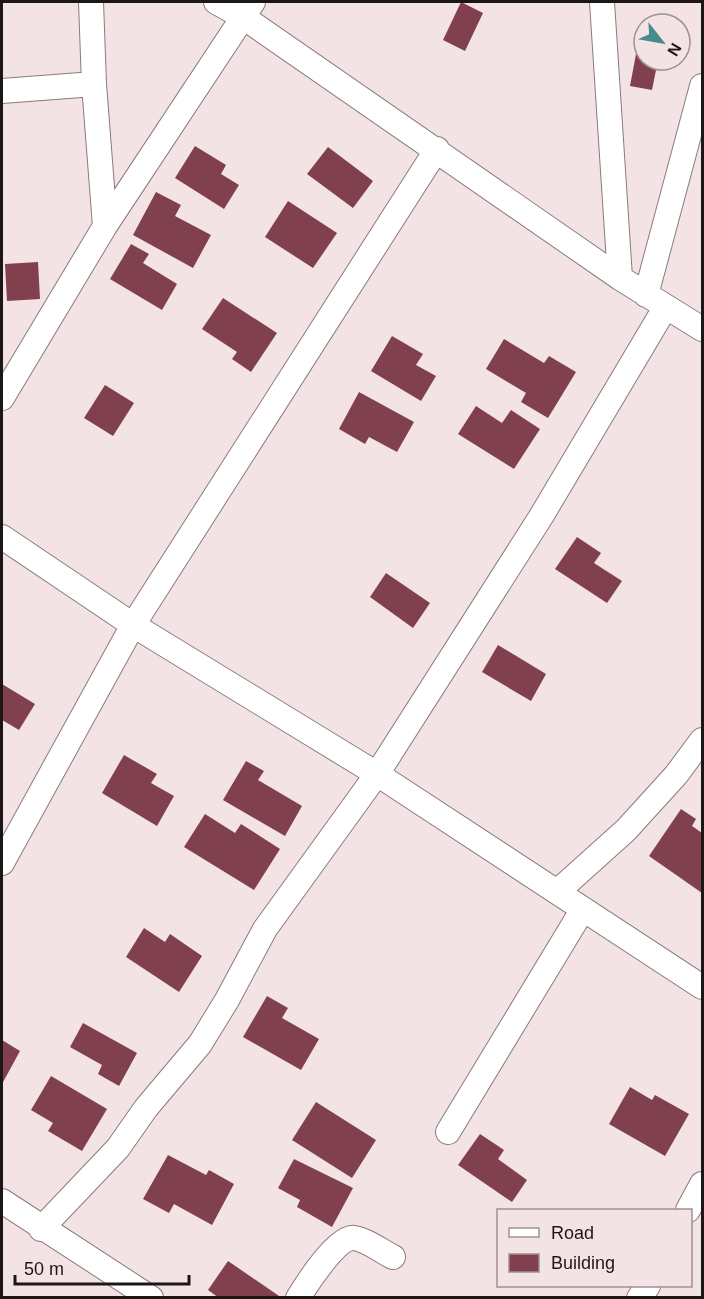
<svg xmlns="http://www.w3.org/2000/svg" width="704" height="1299" viewBox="0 0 704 1299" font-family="Helvetica,sans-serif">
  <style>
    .building { fill: #81404d }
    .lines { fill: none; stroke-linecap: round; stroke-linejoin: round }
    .minor-casing { stroke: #8a7a7d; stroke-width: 26 }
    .minor { stroke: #fff; stroke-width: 24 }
  </style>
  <rect width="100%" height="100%" fill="#f4e3e5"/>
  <!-- building -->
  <path class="building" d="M461,2l22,11 -18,38 -22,-11z
    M636,54l8,1v5h14l-6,30 -22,-4z
    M195,146l31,19 -5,9 18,11 -15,24 -49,-31z
    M328,147l45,34 -20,27 -46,-34z
    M156,192l25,13 -6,11 36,19 -18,33 -60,-33z
    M288,201l49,32 -24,35 -48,-31z
    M131,244l18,10 -6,9 34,21 -15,26 -52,-31z
    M38,262l2,37 -33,2 -2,-37z
    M223,298l54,35 -26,39 -19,-13 5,-7 -35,-23z
    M392,336l31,18 -7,11 20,11 -15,25 -50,-30z
    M504,339l40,24 5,-7 27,16 -28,46 -27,-16 5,-9 -40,-24z
    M105,385l29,18 -21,33 -29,-18z
    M359,392l55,30 -17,30 -28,-15 -4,7 -26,-15z
    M476,406l26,17 9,-13 29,19 -26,40 -56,-35z
    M577,537l24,16 -7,10 28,18 -15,22 -52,-34z
    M386,573l44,30 -17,25 -43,-31z
    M498,645l48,29 -15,27 -49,-29z
    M2,684l33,20 -16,26 -17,-10z
    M124,755l33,19 -6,9 23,13 -17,30 -55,-33z
    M246,761l18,10 -6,9 44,26 -17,30 -62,-36z
    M681,809l15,10 -4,7 10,7v60l-53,-37z
    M205,814l30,19 6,-9 39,25 -26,41 -70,-43z
    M144,928l21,14 5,-8 32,22 -23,36 -53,-35z
    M267,996l21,12 -6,10 37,21 -18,31 -58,-33z
    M83,1023l54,30 -18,33 -21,-12 4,-9 -32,-18z
    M2,1040l18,11 -18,33z
    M51,1076l56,33 -25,42 -34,-20 5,-8 -22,-13z
    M630,1087l22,13 3,-5 34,19 -24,42 -56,-32z
    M316,1102l60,38 -24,38 -60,-38z
    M480,1134l24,16 -6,9 29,21 -15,22 -54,-37z
    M168,1155l38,20 3,-5 25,14 -22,41 -38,-21 -5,9 -26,-14z
    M294,1159l59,29 -21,39 -35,-20 3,-7 -22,-12z
    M228,1261l54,37h-63l-11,-8z"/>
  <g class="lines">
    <!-- minor casing -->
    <g class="minor-casing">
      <path id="minor" d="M91,2l3,82 11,142
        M216,2l27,15 377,261 82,51
        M602,2l18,276
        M2,91l92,-7
        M646,295l56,-209
        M2,398l103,-172 148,-224
        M2,537l131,88 244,149 325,213
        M2,863l131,-238 304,-476
        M557,892l69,-62 50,-55 26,-35
        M448,1132l135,-223
        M2,1201l149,97
        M688,1210l14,-26
        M41,1229l77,-81 28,-40 54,-64 27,-44 38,-71 112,-155 165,-259 123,-207
        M298,1298c8,-13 41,-64 56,-60 13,2 27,13 39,19
        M639,1298l9,-12"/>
    </g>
    <!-- minor -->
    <use href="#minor" class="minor"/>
  </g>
  <!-- border -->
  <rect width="704" height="1299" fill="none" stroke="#1c1617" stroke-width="6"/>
  <!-- legend -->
  <rect x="497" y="1209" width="195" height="78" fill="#f4e3e5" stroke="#9e9193" stroke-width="1.5"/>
  <rect x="509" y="1228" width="30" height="9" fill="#ffffff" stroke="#9e9193" stroke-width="1.5"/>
  <text x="551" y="1239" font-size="18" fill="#1c1617">Road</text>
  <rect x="509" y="1254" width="30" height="18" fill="#81404d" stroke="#9e9193" stroke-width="1.5"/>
  <text x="551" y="1269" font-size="18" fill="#1c1617">Building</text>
  <!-- north arrow -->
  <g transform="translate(662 42) rotate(121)"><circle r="28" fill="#f4e3e5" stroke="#9e9193" stroke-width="1.5"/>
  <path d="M0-4.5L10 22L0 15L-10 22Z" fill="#458c8a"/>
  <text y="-9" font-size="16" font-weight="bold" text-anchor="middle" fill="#1c1617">N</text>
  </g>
  <!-- scale -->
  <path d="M15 1275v9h174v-9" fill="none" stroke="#1c1617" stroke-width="3"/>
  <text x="24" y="1275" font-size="18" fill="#1c1617" stroke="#f4e3e5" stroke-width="4.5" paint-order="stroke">50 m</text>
</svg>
